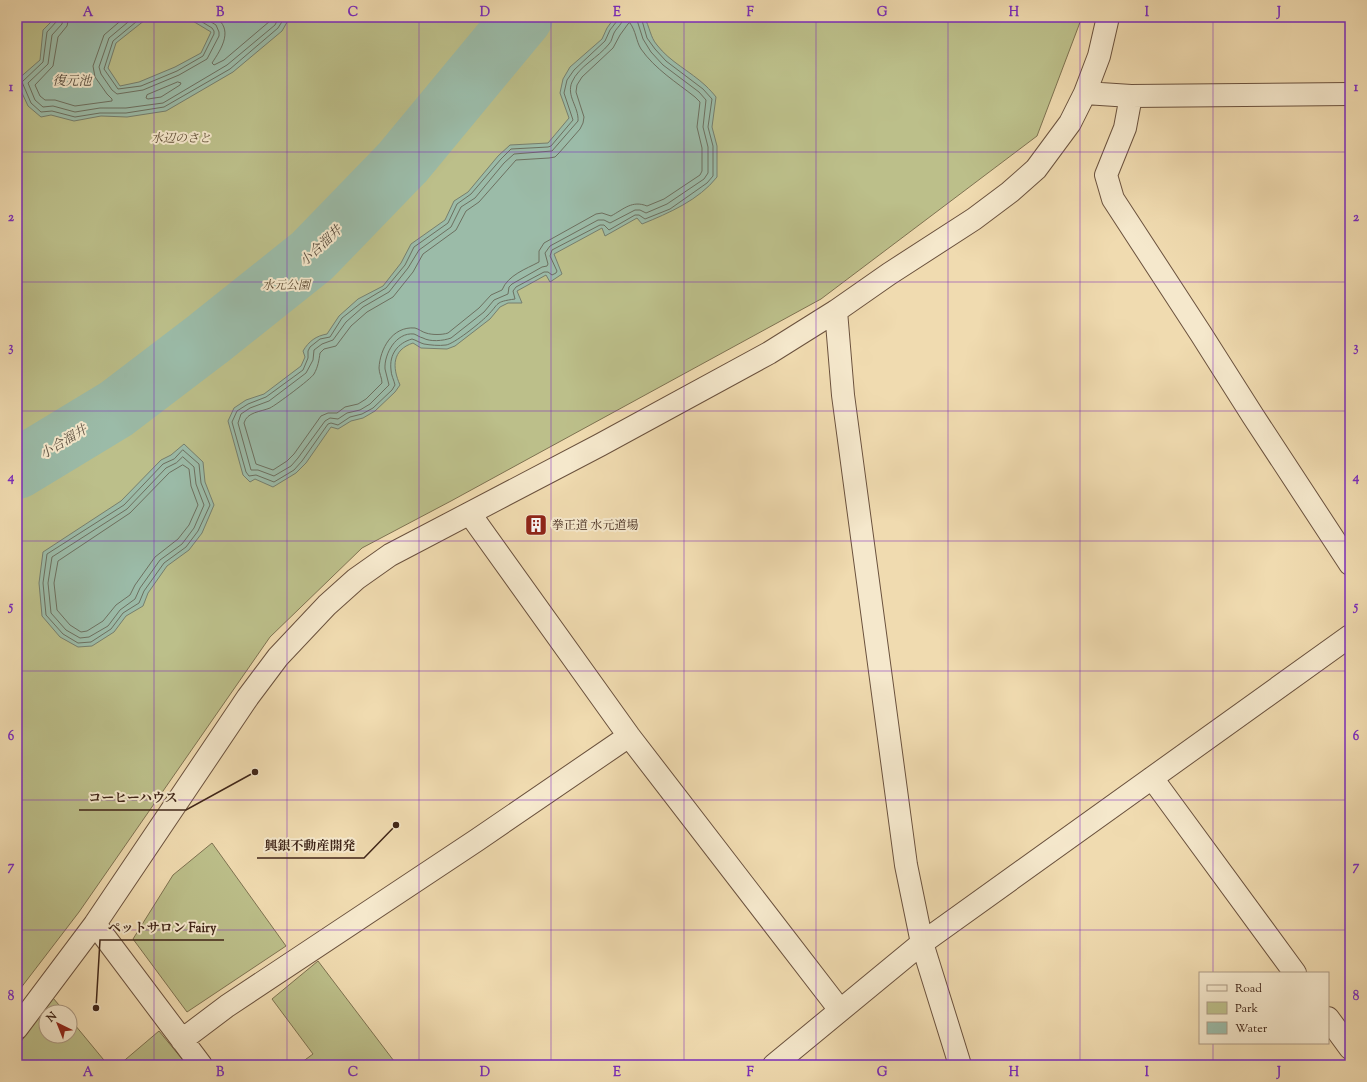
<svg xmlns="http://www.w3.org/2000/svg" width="1367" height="1082" viewBox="0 0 1367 1082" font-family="'Sorts Mill Goudy','Noto Serif JP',serif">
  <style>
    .green { fill: #bcbf8a; stroke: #7e7251 }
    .water { fill: #9bbba8; stroke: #767f6e }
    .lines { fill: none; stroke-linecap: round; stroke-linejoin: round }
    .shore { stroke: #6d7060; stroke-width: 1 }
    .river { stroke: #9bbba8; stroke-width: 60 }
    .street-casing { stroke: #6b523e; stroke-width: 24 }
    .street { stroke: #f5e8cc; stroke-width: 22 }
    .grid { fill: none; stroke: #7b2cbf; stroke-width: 1; stroke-opacity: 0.55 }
    .labels { text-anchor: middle; stroke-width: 4; stroke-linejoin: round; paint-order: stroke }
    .park-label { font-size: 12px; font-style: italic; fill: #5e4c34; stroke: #f5e8cc }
    .poi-label { font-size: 12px; fill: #3f2518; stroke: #f5e8cc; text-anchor: start }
    .water-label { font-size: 13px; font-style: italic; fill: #564a3c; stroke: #f5e8cc }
    .leader { fill: none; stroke: #3f2518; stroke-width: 1.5 }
    .callout-dot { fill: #3f2518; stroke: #f5e8cc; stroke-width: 1.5 }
    .callout-label { font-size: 13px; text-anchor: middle; font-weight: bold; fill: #3f2518; stroke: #f5e8cc; stroke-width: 4; stroke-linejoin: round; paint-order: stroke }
    .neatline { fill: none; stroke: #7b2cbf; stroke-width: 1.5 }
    .grid-label { font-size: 13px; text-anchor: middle; font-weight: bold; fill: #7b2cbf }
  </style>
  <rect width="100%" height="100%" fill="#f0dbb0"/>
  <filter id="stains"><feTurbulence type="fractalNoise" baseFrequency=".005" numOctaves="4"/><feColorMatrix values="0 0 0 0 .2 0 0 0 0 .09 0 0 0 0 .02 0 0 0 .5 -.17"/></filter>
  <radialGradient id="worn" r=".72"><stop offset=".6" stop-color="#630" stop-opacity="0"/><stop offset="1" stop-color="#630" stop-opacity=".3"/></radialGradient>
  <!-- green -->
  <path class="green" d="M17,17h1065l-45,119 -216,163 -370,202 -89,47 -92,89 -191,275 -62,81z
    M212,843l74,103 -99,66 -54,-73 40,-64z
    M318,961l79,104h-99l15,-11 -41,-55z
    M53,998l12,14h-19v24h24v-17l38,46h-91v-18z
    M159,1031l28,34h-68z"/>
  <!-- water -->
  <path class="water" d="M56,17h127l-38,3 -29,23 -8,25 12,18 19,-4 36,-15 26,-14 10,-21 -25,-15h104l-8,14 -49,41 -67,39 -39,6 -26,-1 -27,5 -23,-6 -10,2 -13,-11 -11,-24v-2l23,-20 3,-30z
    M615,17h29c6,10 6,20 13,28 13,17 33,26 49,41 3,3 7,7 10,11l-4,30 5,19v31c-18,23 -48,36 -75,47l-5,-6 -32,18 -3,-8 -48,26 8,20 -12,8 -4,-7 -29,16 5,12h-14l-8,4 -10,12 -35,27 -8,3 -26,-1 -8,-5c-21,7 -21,24 -13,42l-5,7 -20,19 -12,7 -12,3 -13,8 -7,-2 -25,36 -10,10 -23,14 -18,-8 -5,3 -7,-7 -15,-54 6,-13 12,-8 18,-6 37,-28 4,-9 -2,-6c6,-10 13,-15 24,-17l12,-18 19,-17 25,-13 18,-23 10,-19 34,-24 9,-19 14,-9 30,-36 12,-11 38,-2 21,-25 -9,-25 3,-14 7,-12 32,-28 5,-11z
    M184,444l19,18 2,20 9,23 -12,28 -13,17 -22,16 -19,27 -5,13 -17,10 -12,16 -22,14 -14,1 -18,-10 -18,-21 -3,-33 4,-31 78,-51 40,-41 10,-5z"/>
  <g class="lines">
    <!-- shore -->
    <path class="shore" d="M58,17l-1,4 -10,11 -4,30 -21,20 9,21 10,9 11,-1 23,6 25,-4h26l38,-6 66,-38 48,-41 7,-11
      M63,17l-1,7 -10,11 -4,29 -20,19 7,17 8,7 10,-1 22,6 25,-4h26l37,-5 64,-38 48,-40 4,-8
      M69,17l-2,9 -9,11 -5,29 -18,19 5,11 5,4h10l20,6 37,-5v-2l-5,-5 -12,-17 -2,-11 11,-31 21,-18
      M134,17l-25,21 -10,29 2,7 11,16 5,4 26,-4 36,-15 28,-16 12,-23v-4l-3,-7 -13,-8
      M142,17l-29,24 -9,28 14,20 23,-3 36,-15 26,-15 11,-22v-3l-2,-3 -18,-11
      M215,17c19,12 7,31 -3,46l2,2 10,-5 46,-39 2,-4
      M618,17l-1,4 -7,9 -5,11 -31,29 -7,10 -3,13 9,27 -22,26 -3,1 -37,2 -10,10 -30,35 -14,10 -9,19 -34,24 -9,18 -19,23 -25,15 -19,15 -12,19 -10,2 -10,8 -2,4v7l-5,12 -37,27 -18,7 -11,7 -5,11 14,50 3,4 7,-1 18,7 20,-12 8,-9 26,-37 3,-1 7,2 12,-8 12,-3 11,-6 19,-18 3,-5c-1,-5 -4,-10 -4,-15 -2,-16 7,-27 21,-31 4,1 8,4 12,5 6,1 15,2 22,1 8,-1 34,-22 41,-29 13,-13 7,-14 28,-17l-2,-8 3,-4 28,-15h4l4,3 4,-2 1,-2 -7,-15 2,-6 48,-25h4l5,5 26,-15h4l6,4 25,-10 37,-26 6,-7v-30l-5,-19 4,-28 -9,-10 -37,-28 -11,-12 -8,-11 -6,-21
      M623,17c0,7 -6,10 -9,16 -2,4 -2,8 -5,11 -11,14 -30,22 -37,38 -6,14 7,25 6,39l-26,30 -38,3 -10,9 -29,35 -14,9 -10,20 -32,23 -11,18 -19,24 -26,15 -17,15 -13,18 -11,4 -8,6 -1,10 -7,13 -37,28 -19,7 -9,6 -3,9 13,47h7l16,6 17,-10 7,-8 27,-37 5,-3 8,1 9,-6 13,-3 10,-6 19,-19c-1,-5 -3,-11 -4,-16 -1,-15 11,-37 29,-35 3,1 5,3 9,4 7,4 20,3 28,0l33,-26 10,-12 14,-6 1,-7 3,-3 30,-17 5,-1 1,-2 -3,-11 5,-7 48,-26h6l6,3 25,-13h5l6,3 21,-9 37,-25 4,-6v-26l-5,-20 3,-27 -7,-8 -36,-27 -12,-13 -8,-13 -7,-22
      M630,23c6,8 6,18 11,26 14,20 35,33 54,48l5,5 -3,25 5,21v23l-2,4 -36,24 -17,7c-15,-6 -23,3 -36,10l-9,-3 -6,1 -52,29 -5,8v11c-13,7 -31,13 -37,28l-11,5 -12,13 -31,25c-6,2 -16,2 -22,0 -4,-1 -7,-4 -11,-5 -23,-2 -35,21 -36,40 0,5 3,10 3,15l-16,16 -8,5 -13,3 -8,6h-9l-7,3 -27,38 -7,7 -14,9 -17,-6 -12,-41c3,-11 16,-11 26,-15 6,-3 41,-29 44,-34 4,-7 5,-14 6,-21l4,-4 12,-3 15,-20 16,-14 26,-15 20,-25 10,-18 33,-24 10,-19 13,-9 37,-42 33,-2 6,-1 4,-4 21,-24 3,-6 1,-6 -8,-25 1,-7 5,-8 31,-29 7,-13 8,-11z
      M178,82l3,1 -1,2 -19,12 -13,2 -2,-1 1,-3z
      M183,450l16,14 2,19 9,22 -12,26 -12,16 -22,16 -20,28 -5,12 -16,10 -12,16 -20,13 -13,1 -15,-9 -17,-19 -3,-32 4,-29 77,-49 39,-41 11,-5z
      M183,457l11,10 2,17 8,21 -10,23 -12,16 -22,16 -20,28 -5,11 -15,11 -12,16 -19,11 -9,1 -14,-8 -15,-17 -3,-30 4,-26 75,-48 39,-41 10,-5z
      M183,465l6,4 2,17 7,19 -9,20 -11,14 -23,18 -20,28 -5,10 -14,10 -13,16 -16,10 -6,1 -11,-7 -13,-15 -3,-27 4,-22 72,-48 39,-40z"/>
    <!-- river -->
    <path class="river" d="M17,469l99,-60 92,-70 104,-83 91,-94 120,-145"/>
    <!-- street casing -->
    <g class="street-casing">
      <path id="street" d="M1085,93l46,3 219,-2
        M1131,96l-6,32 -19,47 7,24 88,135 52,82 97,148
        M836,311l7,84 63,470 16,78 38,122
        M470,514l159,222 211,274
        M1152,778l143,195
        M95,924l106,141
        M1328,1018l22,30
        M17,1028l78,-104 153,-227 30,-40 49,-52 29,-26 34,-24 210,-110 169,-92 67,-42 53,-37 85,-55 36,-27 26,-23 34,-46 15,-30 14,-37 9,-39
        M182,1040l45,-34 250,-166 152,-104
        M774,1065l148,-122 428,-307"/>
    </g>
    <!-- street -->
    <use href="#street" class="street"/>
  </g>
  <!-- grid -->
  <path class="grid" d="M154,17v1048M287,17v1048M419,17v1048M551,17v1048M684,17v1048M816,17v1048M948,17v1048M1080,17v1048M1213,17v956M17,152h1333M17,282h1333M17,411h1333M17,541h1333M17,671h1333M17,800h1333M17,930h1333M1213,1043v22"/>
  <!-- icons -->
  <defs>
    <g id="building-square" transform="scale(1.15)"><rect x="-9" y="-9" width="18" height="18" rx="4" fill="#8f2418" stroke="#f5e8cc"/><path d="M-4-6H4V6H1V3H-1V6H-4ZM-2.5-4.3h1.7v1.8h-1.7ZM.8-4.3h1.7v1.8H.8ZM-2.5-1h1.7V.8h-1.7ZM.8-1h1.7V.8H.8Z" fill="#fff"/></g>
  </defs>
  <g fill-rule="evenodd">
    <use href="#building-square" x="536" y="525"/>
  </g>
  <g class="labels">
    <!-- park labels -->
    <g class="park-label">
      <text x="181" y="142">水辺のさと</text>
      <text x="286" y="289">水元公園</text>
    </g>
    <!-- poi labels -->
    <g class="poi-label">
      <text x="552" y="529">拳正道 水元道場</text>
    </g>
    <!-- water labels -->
    <g class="water-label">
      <text x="72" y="85">復元池</text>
      <text transform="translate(320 245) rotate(-43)" y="5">小合溜井</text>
      <text transform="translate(63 441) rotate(-31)" y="5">小合溜井</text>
    </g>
  </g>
  <!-- callouts -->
  <path class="leader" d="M255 772L186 810H79M396 825L364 858H257M96 1008L100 940H224"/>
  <g class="callout-dot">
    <circle cx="255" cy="772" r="4"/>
    <circle cx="396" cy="825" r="4"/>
    <circle cx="96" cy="1008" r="4"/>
  </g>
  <g class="callout-label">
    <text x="133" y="802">コーヒーハウス</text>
    <text x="310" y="850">興銀不動産開発</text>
    <text x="162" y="932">ペットサロン Fairy</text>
  </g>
  <!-- margin -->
  <rect width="1367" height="1082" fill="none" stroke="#f0dbb0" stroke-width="44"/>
  <!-- legend -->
  <rect x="1199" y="972" width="130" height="72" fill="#f5e8cc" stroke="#ac9a84"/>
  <rect x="1207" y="985" width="20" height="6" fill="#f5e8cc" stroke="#ac9a84"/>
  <text x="1235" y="992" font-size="12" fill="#3f2518">Road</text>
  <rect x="1207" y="1002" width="20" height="12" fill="#bcbf8a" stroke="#ac9a84"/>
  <text x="1235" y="1012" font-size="12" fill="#3f2518">Park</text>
  <rect x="1207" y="1022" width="20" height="12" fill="#9bbba8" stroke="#ac9a84"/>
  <text x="1235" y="1032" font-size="12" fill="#3f2518">Water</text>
  <!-- north arrow -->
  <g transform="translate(58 1024) rotate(317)"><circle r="19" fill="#f5e8cc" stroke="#ac9a84"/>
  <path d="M0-3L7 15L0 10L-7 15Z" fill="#8f2418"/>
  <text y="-6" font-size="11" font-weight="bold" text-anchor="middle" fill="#3f2518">N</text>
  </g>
  <rect x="22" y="22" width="1323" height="1038" class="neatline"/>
  <g class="grid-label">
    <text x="88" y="16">A</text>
    <text x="220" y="16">B</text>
    <text x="353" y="16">C</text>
    <text x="485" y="16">D</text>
    <text x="617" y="16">E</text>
    <text x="750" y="16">F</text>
    <text x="882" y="16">G</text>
    <text x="1014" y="16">H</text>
    <text x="1147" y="16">I</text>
    <text x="1279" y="16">J</text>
    <text x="11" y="91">1</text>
    <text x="1356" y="91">1</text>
    <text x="11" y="221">2</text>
    <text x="1356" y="221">2</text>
    <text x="11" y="351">3</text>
    <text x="1356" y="351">3</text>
    <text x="11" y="481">4</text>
    <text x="1356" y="481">4</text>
    <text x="11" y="610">5</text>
    <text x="1356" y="610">5</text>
    <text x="11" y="740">6</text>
    <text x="1356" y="740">6</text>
    <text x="11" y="870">7</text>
    <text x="1356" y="870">7</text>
    <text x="11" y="1000">8</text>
    <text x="1356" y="1000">8</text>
    <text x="88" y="1076">A</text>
    <text x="220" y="1076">B</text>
    <text x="353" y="1076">C</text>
    <text x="485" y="1076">D</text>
    <text x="617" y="1076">E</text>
    <text x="750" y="1076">F</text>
    <text x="882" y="1076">G</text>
    <text x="1014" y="1076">H</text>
    <text x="1147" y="1076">I</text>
    <text x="1279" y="1076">J</text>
  </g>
  <rect width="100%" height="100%" filter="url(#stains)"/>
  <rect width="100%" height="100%" fill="url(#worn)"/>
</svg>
